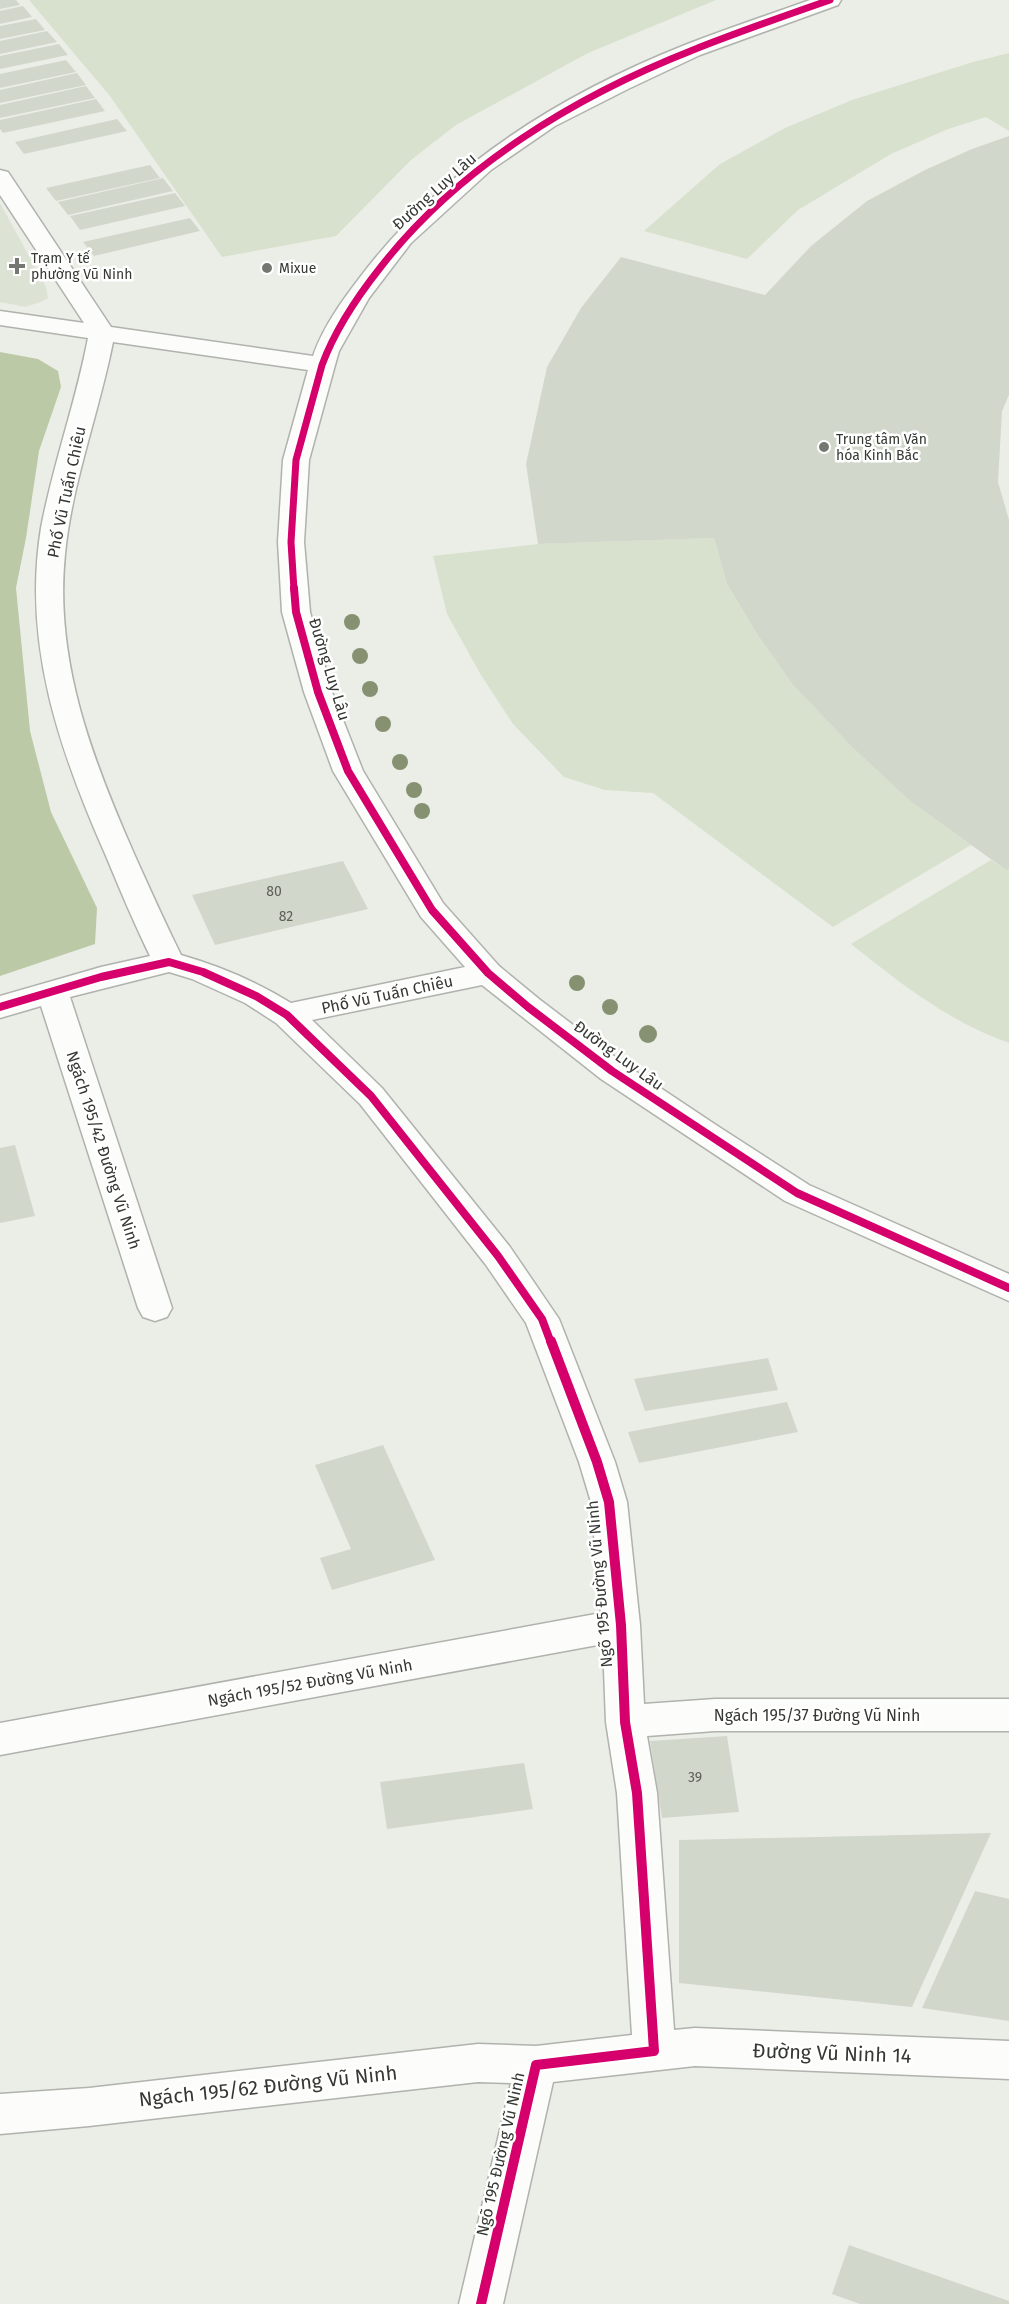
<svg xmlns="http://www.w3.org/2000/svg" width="1009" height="2304" viewBox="0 0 1009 2304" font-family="'Fira Sans',sans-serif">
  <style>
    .built { fill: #dde3d4 }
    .green { fill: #d8e1cd }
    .water { fill: #bbc9a6 }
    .building { fill: #d2d7cb }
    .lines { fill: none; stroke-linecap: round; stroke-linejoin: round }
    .minor-casing { stroke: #b0b2ad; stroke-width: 3 }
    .minor { fill: #fcfcfb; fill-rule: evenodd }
    .cycleway-far2-casing { stroke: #fff; stroke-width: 10 }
    .cycleway-far1-casing { stroke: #fff; stroke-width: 12 }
    .cycleway-casing { stroke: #fff; stroke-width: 14 }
    .cycleway-far2 { stroke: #d6006c; stroke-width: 7 }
    .cycleway-far1 { stroke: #d6006c; stroke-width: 8 }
    .cycleway { stroke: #d6006c; stroke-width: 10 }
    .tree { fill: #869172 }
    .poi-dot { fill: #757872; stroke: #fff; stroke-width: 2 }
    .labels { text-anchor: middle; stroke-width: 5; stroke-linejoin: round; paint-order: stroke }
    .far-poi-label { font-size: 14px; fill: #363833; stroke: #fff; text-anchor: start }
    .number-label { font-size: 14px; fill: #5e605a }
    .street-label { font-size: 16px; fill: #363833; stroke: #fff }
    .near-street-label { font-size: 20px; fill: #363833; stroke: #fff }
  </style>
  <rect width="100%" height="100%" fill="#ebeee7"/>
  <!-- built -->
  <path class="built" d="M0,203l46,84 2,11 -7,4 -16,5 -25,-5z"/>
  <!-- green -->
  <path class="green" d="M29,0h687l-128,53 -132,72 -45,35 -75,76 -114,21 -112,-161z
    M1009,53v78l-23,-14 -38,12 -57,25 -93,56 -51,49 -103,-28 76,-67 65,-36 67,-28 121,-38z
    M714,538l13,46 30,50 36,51 59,62 58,54 61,44 -138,82 -180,-134 -48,-3 -41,-13 -51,-53 -32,-49 -34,-61 -14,-58 105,-12z
    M991,860l15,10 3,-1v174c-60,-21 -109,-60 -158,-99z"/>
  <!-- water -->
  <path class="water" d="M0,352l38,7 20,12 3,16 -22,64 -13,87 -10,50 14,143 21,81 46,96 -2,36 -95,32z"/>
  <!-- building -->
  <path class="building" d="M0,0h16l4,5 -20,4z
    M23,6l9,11 -32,7v-13z
    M36,19l9,11 -45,9v-13z
    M47,31l10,11 -57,12v-13z
    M59,44l9,11 -68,14v-13z
    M66,60l10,12 -76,16v-14z
    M77,73l9,12 -86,18v-13z
    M86,86l9,12 -95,20v-13z
    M96,99l9,12 -102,22 -3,-4v-9z
    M117,119l10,12 -103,23 -9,-12z
    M1009,136v259l-7,16 -4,71 11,38v349l-3,1 -96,-69 -58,-54 -59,-62 -36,-51 -30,-50 -13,-46 -176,6 -12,-80 21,-97 34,-59 40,-51 144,38 46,-49 56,-45 58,-31 47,-21z
    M150,165l10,13 -104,23 -10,-13z
    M163,178l10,13 -105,24 -10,-13z
    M175,193l10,13 -105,24 -10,-14z
    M190,218l10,13 -106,25 -11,-14z
    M343,861l25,48 -153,36 -23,-50z
    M15,1145l20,71 -35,7v-75z
    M768,1358l10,32 -133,21 -11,-32z
    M787,1402l11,30 -159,31 -11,-31z
    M383,1445l52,115 -103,30 -12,-32 31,-9 -36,-84z
    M727,1736l12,76 -77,6 -12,-77z
    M524,1763l9,46 -146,20 -7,-47z
    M991,1833l-79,174 -233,-24v-143z
    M975,1891l34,8v122l-87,-13z
    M849,2245l160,56v3h-149l-28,-10z"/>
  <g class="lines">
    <!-- minor casing -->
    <g class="minor-casing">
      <path id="minor" d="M810,0h31l-3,5 -138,50 -72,34 -73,37 -64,44 -80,73 -42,55 -30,53 -4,14 -26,95 -5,82 6,70 22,80 31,79 80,132 56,63 40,33 84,64 93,62 93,60 200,89v27l-224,-100 -184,-122 -119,-94 -170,35 70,68 128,159 49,72 56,143 12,40 13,123 4,79 71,-5h294v32h-294l-68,5 10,57 17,237 21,-2 314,13v38l-314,-13 -142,16 -50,222h-44l52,-221 -33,-1 -389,44 -89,8v-40l89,-6 389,-44 58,2 96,-11 -15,-242 -11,-71 -3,-78 -603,111v-32l601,-110 -10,-111 -12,-40 -53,-139 -40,-58 -126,-161 -84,-81 -31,-20 -53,-24 -23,-7 -99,25 102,311 -5,9 -12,4 -12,-4 -5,-9 -97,-302 -41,12v-22l101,-29 49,-11c-16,-33 -30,-66 -44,-100 -46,-104 -84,-212 -65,-328 12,-64 35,-126 47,-190l-88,-13v-14l84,12 -84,-128v-25l8,2 103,155 202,29c11,-32 34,-62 55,-89 81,-103 196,-174 317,-222 41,-16 83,-30 125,-45zM113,342l195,28 -25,90 -5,82 4,70 22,80 29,79 88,146 44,50 -174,36c-34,-21 -71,-37 -110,-48 -16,-32 -31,-66 -46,-99 -42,-95 -81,-195 -70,-302 7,-72 34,-141 48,-212z"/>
    </g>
    <!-- minor -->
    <use href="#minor" class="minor"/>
    <!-- cycleway-far2 casing -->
    <g class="cycleway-far2-casing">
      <path id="cycleway-far2" d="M294,590l-3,-48 5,-82 26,-95c13,-35 35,-68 58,-97 78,-101 196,-172 313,-218 45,-18 91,-34 137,-50"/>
    </g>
    <!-- cycleway-far1 casing -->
    <g class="cycleway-far1-casing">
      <path id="cycleway-far1" d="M294,588l2,24 22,80 30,79 84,139 56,63 40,34 84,64 185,122 212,95
        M0,1007l101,-30 68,-15 34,10 53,24 31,19 84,81 127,160 44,63 9,24"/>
    </g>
    <!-- cycleway casing -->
    <g class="cycleway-casing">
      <path id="cycleway" d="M481,2304l55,-239 118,-14 -17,-258 -12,-71 -4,-97 -12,-123 -12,-40 -46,-121"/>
    </g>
    <!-- cycleway-far2 -->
    <use href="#cycleway-far2" class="cycleway-far2"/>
    <!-- cycleway-far1 -->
    <use href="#cycleway-far1" class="cycleway-far1"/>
    <!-- cycleway -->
    <use href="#cycleway" class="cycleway"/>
  </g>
  <!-- trees -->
  <g class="tree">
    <circle cx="352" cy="622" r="8"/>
    <circle cx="360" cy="656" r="8"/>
    <circle cx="370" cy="689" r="8"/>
    <circle cx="383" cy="724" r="8"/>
    <circle cx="400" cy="762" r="8"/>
    <circle cx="414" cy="790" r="8"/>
    <circle cx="422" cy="811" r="8"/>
    <circle cx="577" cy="983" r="8"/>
    <circle cx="610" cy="1007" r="8"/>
    <circle cx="648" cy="1034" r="9"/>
  </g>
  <!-- markers -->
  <g class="poi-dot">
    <path d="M14 257h6v6h6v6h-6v6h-6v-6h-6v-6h6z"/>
    <circle cx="267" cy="268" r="6"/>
    <circle cx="824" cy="447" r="6"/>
  </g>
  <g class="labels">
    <!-- far-poi labels -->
    <g class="far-poi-label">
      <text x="31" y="263">Trạm Y tế<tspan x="31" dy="16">phường Vũ Ninh</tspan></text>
      <text x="279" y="273">Mixue</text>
      <text x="836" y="444">Trung tâm Văn<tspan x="836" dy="16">hóa Kinh Bắc</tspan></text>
    </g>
    <!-- number labels -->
    <g class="number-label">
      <text x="274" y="896">80</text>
      <text x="286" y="921">82</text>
      <text x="695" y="1782">39</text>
    </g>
    <!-- street labels -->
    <g class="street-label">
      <text transform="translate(434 191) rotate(-42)" y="6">Đường Luy Lâu</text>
      <text transform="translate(66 492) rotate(-78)" y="6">Phố Vũ Tuấn Chiêu</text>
      <text transform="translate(330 669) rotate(73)" y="6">Đường Luy Lâu</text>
      <text transform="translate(387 994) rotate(-12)" y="6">Phố Vũ Tuấn Chiêu</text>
      <text transform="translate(619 1055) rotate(36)" y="6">Đường Luy Lâu</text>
      <text transform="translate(104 1150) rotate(72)" y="6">Ngách 195/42 Đường Vũ Ninh</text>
      <text transform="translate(599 1584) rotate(-95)" y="6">Ngõ 195 Đường Vũ Ninh</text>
      <text transform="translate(310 1682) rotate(-10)" y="6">Ngách 195/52 Đường Vũ Ninh</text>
      <text x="817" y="1721">Ngách 195/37 Đường Vũ Ninh</text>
      <text transform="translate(500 2154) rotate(-77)" y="6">Ngõ 195 Đường Vũ Ninh</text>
    </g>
    <!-- near-street labels -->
    <g class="near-street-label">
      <text transform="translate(832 2053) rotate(2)" y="7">Đường Vũ Ninh 14</text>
      <text transform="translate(268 2086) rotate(-6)" y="7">Ngách 195/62 Đường Vũ Ninh</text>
    </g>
  </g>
</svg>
